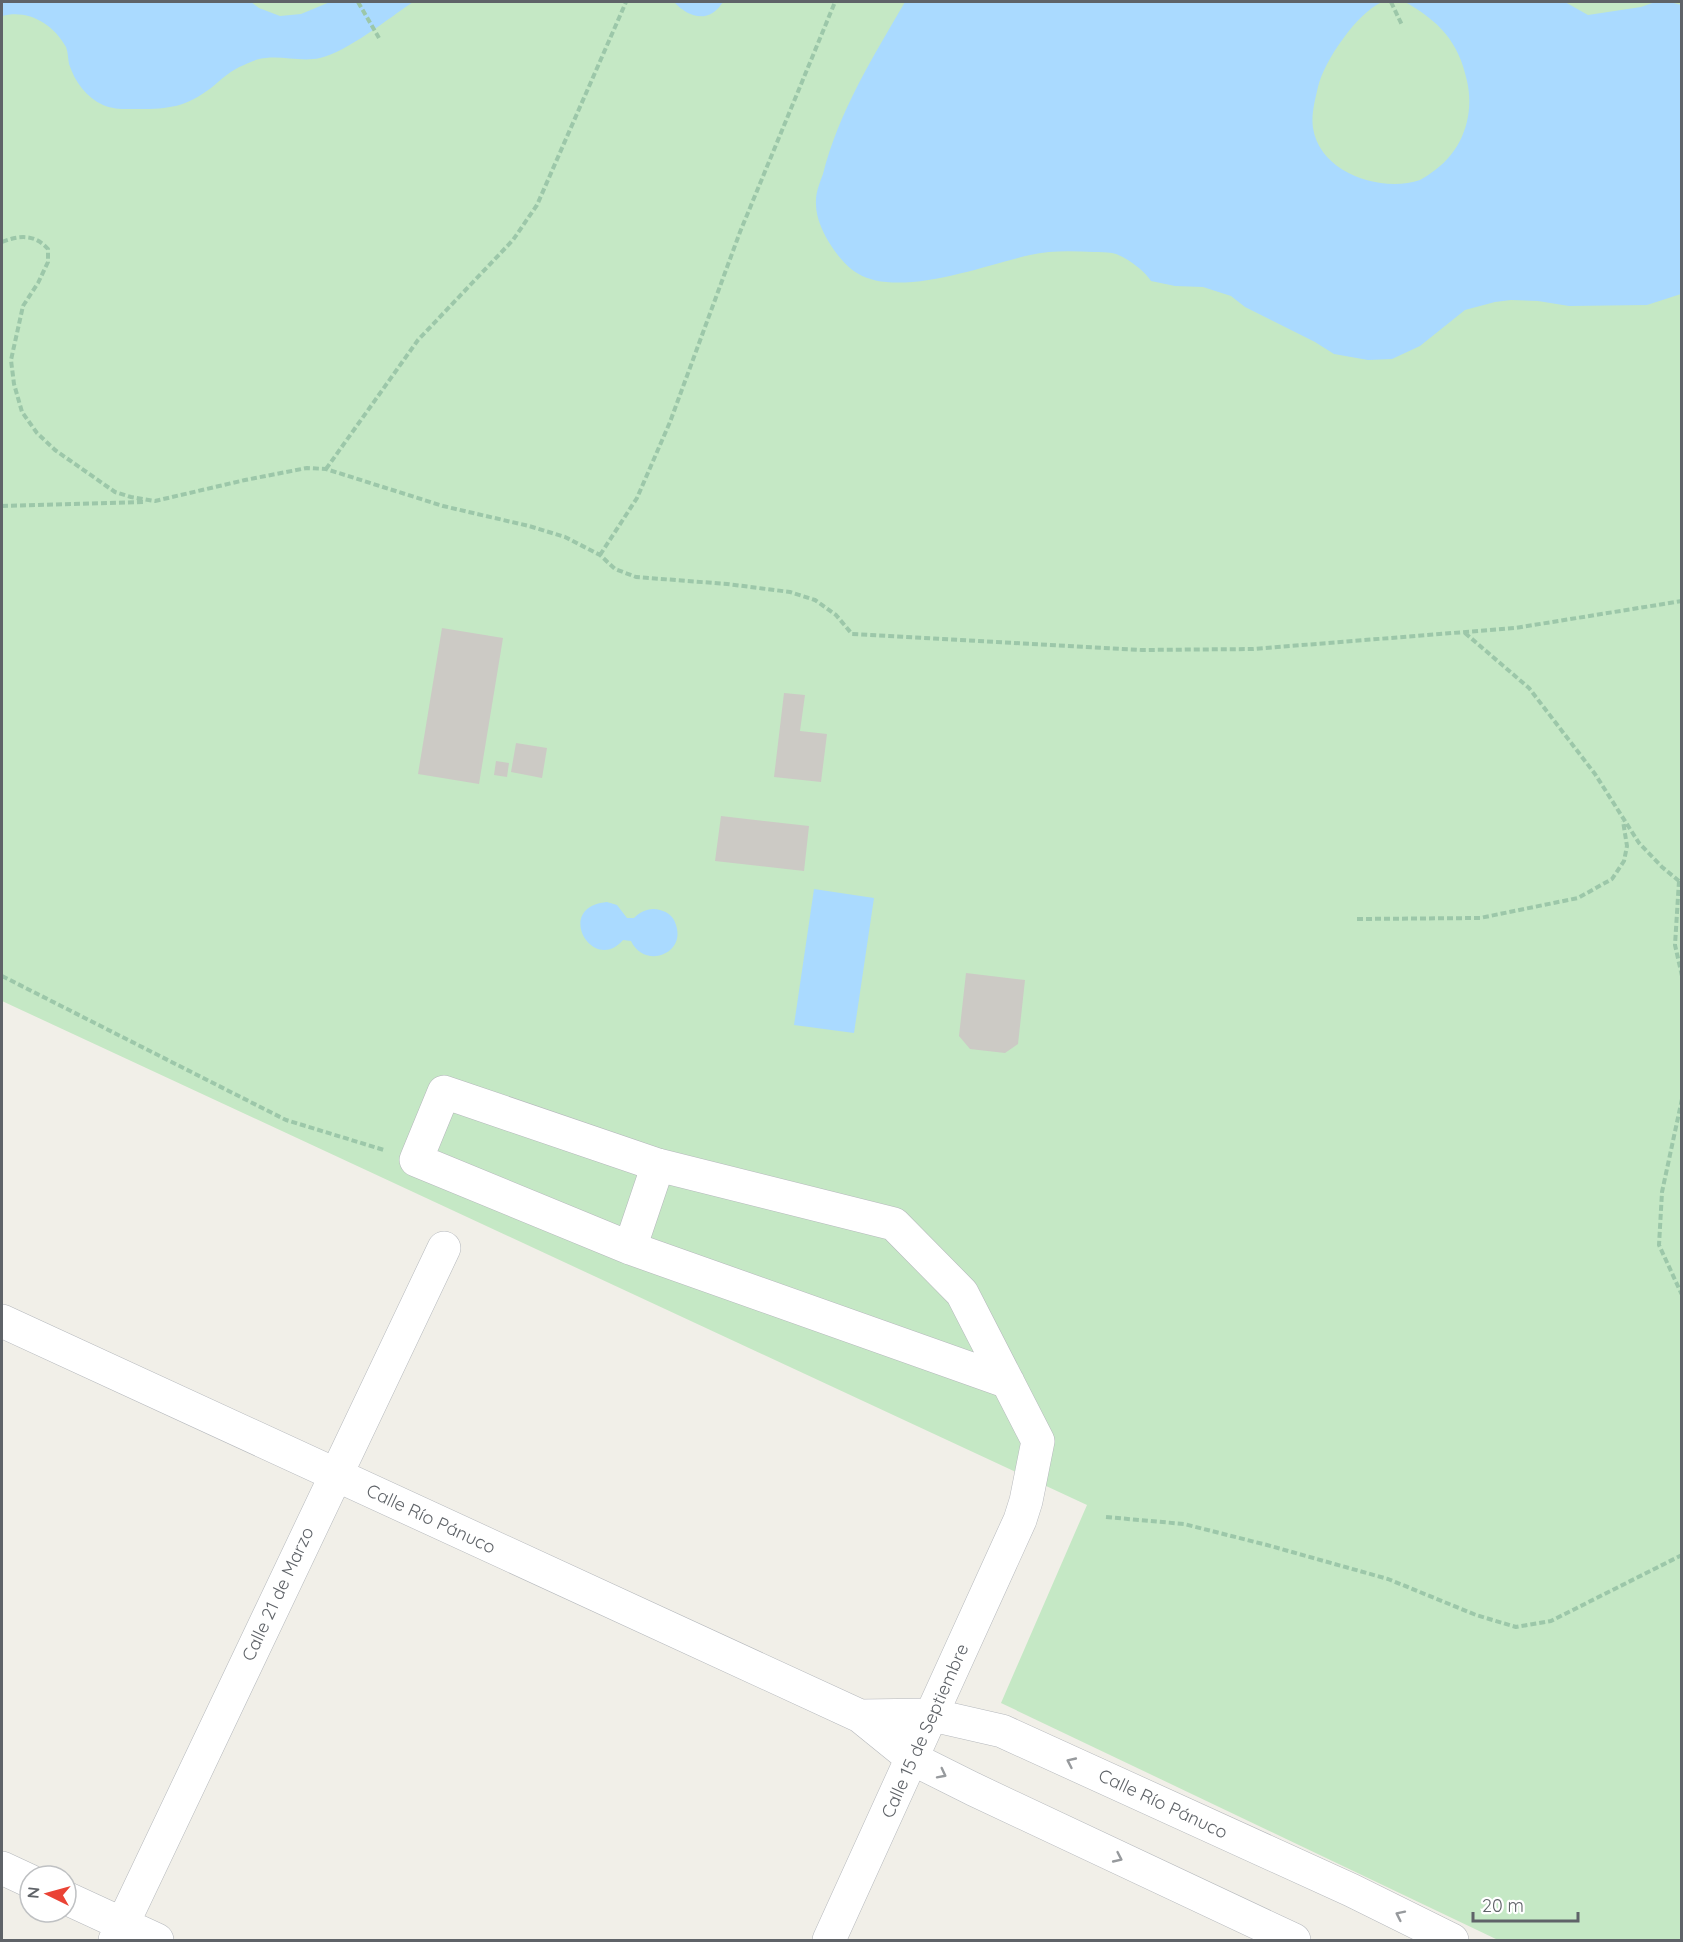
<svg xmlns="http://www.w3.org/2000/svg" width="1683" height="1942" viewBox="0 0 1683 1942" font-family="Quicksand,sans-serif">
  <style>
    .green { fill: #c5e8c5 }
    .water { fill: #aadaff }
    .building { fill: #cccac5 }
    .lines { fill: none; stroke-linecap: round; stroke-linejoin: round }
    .minor-casing { stroke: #b5b8bc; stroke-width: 34 }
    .path { stroke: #9cc7a9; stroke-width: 4; stroke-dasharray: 6 3; stroke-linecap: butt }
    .minor { stroke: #fff; stroke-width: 33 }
    .oneway { stroke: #979a9d }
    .labels { text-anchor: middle; stroke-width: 4.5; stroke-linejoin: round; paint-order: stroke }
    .street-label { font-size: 18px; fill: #5f6368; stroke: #fff }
  </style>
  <rect width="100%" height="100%" fill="#f1efe8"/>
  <!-- green -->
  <path class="green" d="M2,2h1679v1938h-183l-497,-237 86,-198 -1085,-504z"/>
  <!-- water -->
  <path class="water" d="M2,2h249l8,6 21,8 21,-2 29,-12h83c-24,16 -66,50 -93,56 -18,4 -36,-2 -54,0 -7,0 -16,4 -22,7 -13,5 -22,14 -33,23 -25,19 -42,21 -72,21 -13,0 -24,1 -36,-4 -17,-8 -28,-23 -34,-41 -1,-5 -1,-12 -3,-17 -13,-24 -39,-38 -64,-31z
    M674,2h49c-14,22 -34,16 -49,0z
    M905,2h477c-25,11 -58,59 -64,85 -3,13 -7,28 -5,41 7,45 68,65 107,52 4,-2 8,-5 11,-7 31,-20 44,-57 36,-92 -8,-39 -28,-60 -62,-79h160l23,13 53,-8 14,-5h15l11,3v289l-34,11 -78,1 -31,-5 -27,-1 -16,2 -30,8 -45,36 -28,13 -24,1 -34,-6 -19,-12 -70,-35 -14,-11 -28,-9 -28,-1 -24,-5c-6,-10 -27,-26 -39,-28 -6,-1 -12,-1 -18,-1 -21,-1 -43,-2 -64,3 -45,10 -132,44 -173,18 -10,-6 -19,-17 -25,-26 -9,-14 -17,-30 -16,-47 0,-8 4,-18 7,-26 16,-63 50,-117 82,-172z
    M814,889l60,9 -20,135 -60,-8z
    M607,902l10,3 10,13h7c7,-7 16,-11 26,-8 8,2 14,7 16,15 10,30 -32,44 -45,16l-8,-1c-30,35 -70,-33 -16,-38z"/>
  <!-- building -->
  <path class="building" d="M442,628l61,10 -24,146 -61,-10z
    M784,693l21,2 -5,36 27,3 -6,48 -47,-5z
    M516,743l31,5 -5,30 -31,-6z
    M496,761l13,2 -2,14 -13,-2z
    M721,816l88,10 -5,45 -89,-10z
    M966,973l59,7 -7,64 -13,9 -35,-4 -11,-13z"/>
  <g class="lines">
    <!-- minor casing -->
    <g class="minor-casing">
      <path id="minor" d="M630,1248l28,-83
        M2,1321l858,395 53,43 60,30 321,151
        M860,1716l72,-1 70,16 349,159 101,50
        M2,1868l28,13
        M66,1898l91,42
        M115,1940l329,-692
        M829,1940l191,-420 6,-19 12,-60 -76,-148 -68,-69 -236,-59 -214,-73 -28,68 214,88 378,134"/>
    </g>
    <!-- path -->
    <path class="path" d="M358,2l21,36
      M1391,2l11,23
      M2,242c17,-7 33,-8 46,7v13l-10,21 -15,23 -12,54 3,24 8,28 15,21 18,17 60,42 16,5 24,4 90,-21 62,-12 19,1 117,37 86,20 36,11 35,18 15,14 21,8 91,7 63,8 25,8 21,15 16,19 290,16 111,-1 262,-21 167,-27
      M326,469l92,-129 95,-100 24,-35 89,-203
      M2,506l144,-4
      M600,555l37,-57 33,-76 70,-190 95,-230
      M1465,633l64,55 66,86 44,69 23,24 17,14h3
      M1679,881l-4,64 7,31
      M1357,919l123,-1 98,-20 34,-19 12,-18 3,-15 -4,-25
      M2,976l284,144 98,30
      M1682,1099l-20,93 -3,53 23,50
      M1106,1517l78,7 83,21 121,34 88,36 40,12 35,-6 131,-66"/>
    <!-- minor -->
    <use href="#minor" class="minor"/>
  </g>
  <!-- one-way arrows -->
  <defs><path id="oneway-chevron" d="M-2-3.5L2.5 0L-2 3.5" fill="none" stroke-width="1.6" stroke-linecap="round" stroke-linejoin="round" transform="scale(1.5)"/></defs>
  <g class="oneway">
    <use href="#oneway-chevron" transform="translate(1071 1762) rotate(-155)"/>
    <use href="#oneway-chevron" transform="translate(942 1774) rotate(27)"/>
    <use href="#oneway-chevron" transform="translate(1118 1858) rotate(25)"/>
    <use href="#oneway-chevron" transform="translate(1400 1915) rotate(-154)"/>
  </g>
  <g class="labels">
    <!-- street labels -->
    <g class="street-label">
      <text transform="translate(431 1519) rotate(25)" y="6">Calle Río Pánuco</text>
      <text transform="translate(278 1594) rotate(-65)" y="6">Calle 21 de Marzo</text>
      <text transform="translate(925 1731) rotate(-66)" y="6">Calle 15 de Septiembre</text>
      <text transform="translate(1163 1804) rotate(25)" y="6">Calle Río Pánuco</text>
    </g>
  </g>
  <!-- border -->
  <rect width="1683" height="1942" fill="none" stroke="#5f6368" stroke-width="6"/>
  <!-- north arrow -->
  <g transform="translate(48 1894) rotate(275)"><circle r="28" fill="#ffffff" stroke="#bfc1c3" stroke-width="1.5"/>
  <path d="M0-4.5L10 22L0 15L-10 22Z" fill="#ea4335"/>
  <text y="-9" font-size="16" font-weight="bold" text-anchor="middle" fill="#5f6368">N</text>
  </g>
  <!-- scale -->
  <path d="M1473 1912v9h105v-9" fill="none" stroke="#5f6368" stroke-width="3"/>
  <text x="1482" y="1912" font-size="18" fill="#5f6368" stroke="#ffffff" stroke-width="4.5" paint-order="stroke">20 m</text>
</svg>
